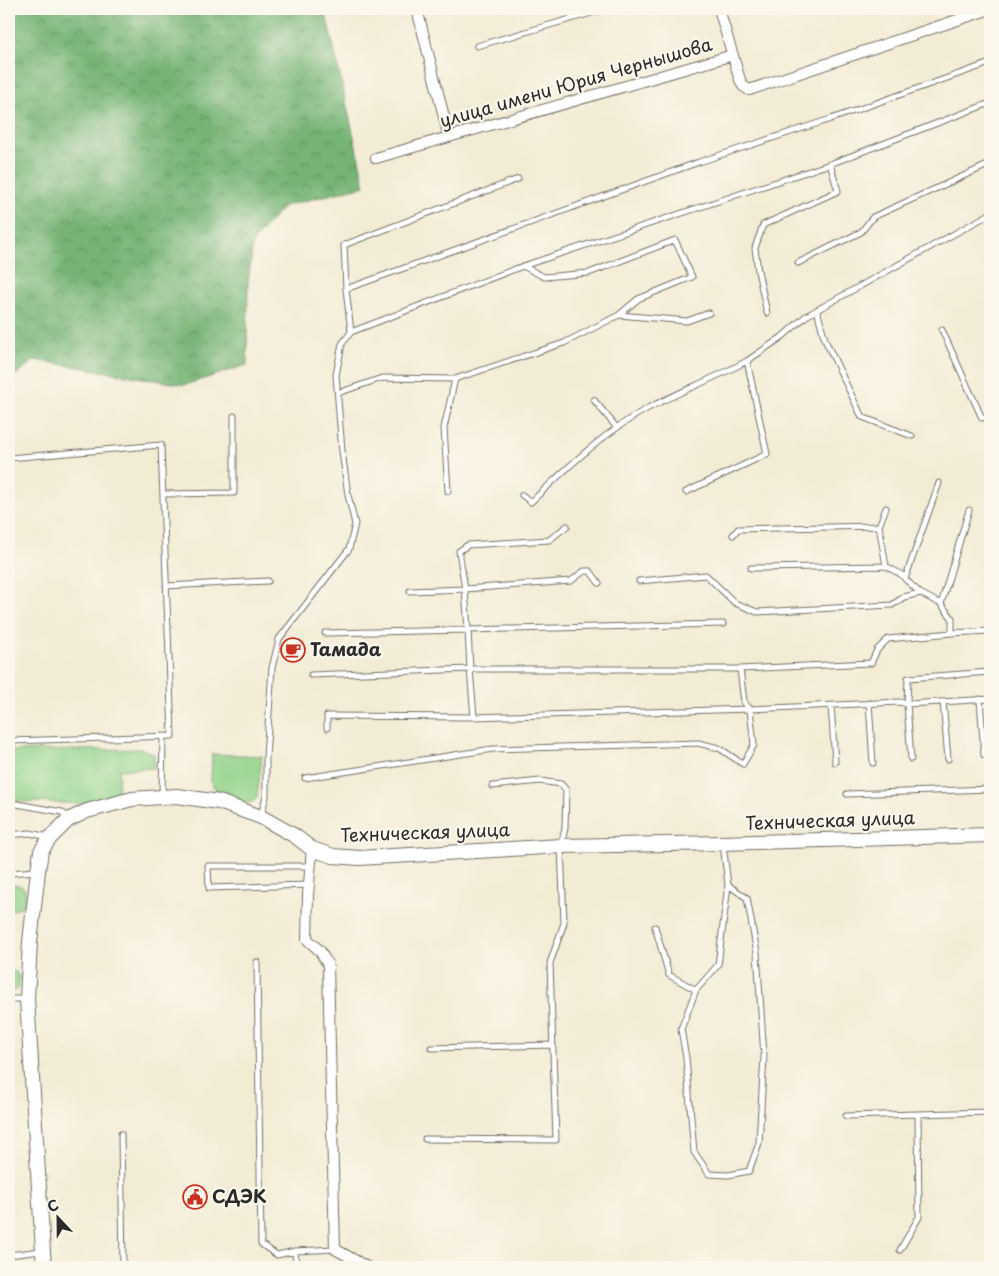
<svg xmlns="http://www.w3.org/2000/svg" width="999" height="1276" viewBox="0 0 999 1276" font-family="'Playpen Sans',sans-serif">
  <style>
    .green { fill: #90d289; stroke: #5e7e5a }
    .forest { fill: url(#forest-crowns); stroke: #507050 }
    .lines { fill: none; stroke-linecap: round; stroke-linejoin: round }
    .service-casing { stroke: #716f66; stroke-width: 7 }
    .minor-casing { stroke: #716f66; stroke-width: 12 }
    .tertiary-casing { stroke: #716f66; stroke-width: 16 }
    .service { stroke: #fff; stroke-width: 5 }
    .minor { stroke: #fff; stroke-width: 10 }
    .tertiary { stroke: #fff; stroke-width: 14 }
    .labels { text-anchor: middle; stroke-width: 4.5; stroke-linejoin: round; paint-order: stroke }
    .street-label { font-size: 18px; fill: #2b2b2b; stroke: #fbf7ec }
    .poi-label { font-size: 18px; font-weight: bold; fill: #2b2b2b; stroke: #fbf7ec; text-anchor: start }
  </style>
  <defs>
    <pattern id="forest-crowns" width="20" height="18" patternUnits="userSpaceOnUse" patternTransform="scale(1.25)"><rect width="20" height="18" fill="#74b475"/><path d="M2 6a3 3 0 1 1 6 0M12 15a3 3 0 1 1 6 0" fill="none" stroke="#5f9360"/></pattern>
  </defs>
  <rect width="100%" height="100%" fill="#fbf7ec"/>
  <filter id="ink" filterUnits="userSpaceOnUse"><feTurbulence type="fractalNoise" baseFrequency=".02" numOctaves="2"/><feDisplacementMap in="SourceGraphic" scale="10" xChannelSelector="R" yChannelSelector="G"/><feConvolveMatrix kernelMatrix="1 2 1 2 8 2 1 2 1" color-interpolation-filters="sRGB"/></filter>
  <filter id="wash" filterUnits="userSpaceOnUse"><feTurbulence type="fractalNoise" baseFrequency=".0096" numOctaves="4" result="noise"/><feDisplacementMap in="SourceGraphic" scale="20" xChannelSelector="R" yChannelSelector="G"/><feGaussianBlur stdDeviation="1.12" result="paint"/><feColorMatrix in="noise" values="0 0 0 0 0 0 0 0 0 0 0 0 0 0 0 0 0 1.4 0 .05"/><feComposite in="paint" operator="in"/></filter>
  <g filter="url(#wash)">
    <rect width="100%" height="100%" fill="#f3ecd5"/>
    <!-- green -->
    <path class="green" d="M142,749l12,5 1,14 -36,2 -1,26 -21,6 -12,2 -76,-3v-50z
      M212,754l50,2 -5,41 -3,4 -8,3 -26,-9 -9,-12z
      M9,885h10l5,3 2,6 -3,12 -14,6z
      M9,969l8,4 2,5v10l-10,6z"/>
    <!-- forest -->
    <path class="forest" d="M9,9h316l40,177 -81,20 -31,35 -5,42 -1,82 -62,20 -150,-25 -26,20z"/>
  </g>
  <g filter="url(#ink)">
    <g class="lines">
      <!-- service casing -->
      <g class="service-casing">
        <path id="service" d="M477,46l128,-37
          M798,263l63,-31 12,-15 117,-53
          M523,266l21,11 45,-4 86,-33 17,37 -54,22 -19,16
          M346,289l-2,-44 174,-66
          M817,310l8,30 37,77 50,19
          M767,313l-9,-42 -3,-23 8,-23 75,-34 -8,-27
          M942,330l40,88 8,-3
          M351,332l-5,-43 353,-127 132,-43 159,-56
          M455,379l109,-36 55,-28 68,6 22,-8
          M338,393l44,-15 73,1 -11,49 4,63
          M594,400l23,28
          M9,458l152,-13 11,291 -163,5
          M686,492l81,-38 -20,-93 35,-24 24,-21 184,-102
          M163,494l71,-1v-77
          M522,495l9,7c36,-34 74,-71 119,-95 32,-16 65,-29 97,-46
          M733,535l5,-6 141,-3
          M886,566l-7,-40 7,-18
          M751,568l135,-2 16,9 3,4
          M639,581l67,-6 29,28 22,9 135,-7 12,-8 16,-4 21,11
          M166,586l102,-5
          M410,591l55,-2 -6,-38 9,-6 81,-5 18,-14
          M920,593l-15,-14 34,-96
          M723,624l-255,6 2,39h270
          M325,633l143,-3 -3,-41 106,-8 13,-10h6l9,12
          M952,633l38,-2
          M311,675l159,-6 4,48 -147,-1v12
          M980,699l4,56
          M943,702l5,57
          M869,703l4,60
          M831,705l4,57
          M750,709l-6,-7 -4,-33 131,-6 6,-13 11,-11 64,-6v-15l-11,-14 28,-94
          M474,717l276,-8
          M911,759l-4,-55 1,-26 82,-6
          M305,778l188,-29 205,-6 21,5 24,16 11,-19 -4,-36 150,-7 7,2 83,-5
          M847,794l143,-5
          M162,796l1,-60
          M9,804h8l45,8 6,7
          M261,816l5,-20v-39l6,-89 7,-29 70,-90 6,-25 -7,-29 -6,-44 -6,-76 6,-31 9,-12 172,-66 307,-102 160,-61
          M9,835l21,-2 18,4
          M723,844l5,41 19,13 10,55 7,103 -5,87 -10,28 -21,4 -19,-1 -15,-22 -8,-94 -5,-29 15,-39 22,-25 10,-80
          M9,873l27,-2
          M310,885l-101,3 -1,-22h103
          M655,927l14,48 27,15
          M257,962l4,282 16,11 18,-4
          M9,999h18
          M431,1048l122,-3
          M918,1114l72,-2
          M846,1116l72,-2 1,103 -19,33
          M121,1134l2,133
          M425,1139l131,1 -6,-177 14,-40 -3,-77 4,-18 1,-38 -5,-6 -21,-3 -48,5
          M9,1255l32,-4
          M296,1267l-1,-16 40,-2"/>
      </g>
      <!-- minor casing -->
      <g class="minor-casing">
        <path id="minor" d="M417,9l32,128
          M719,9l21,71 3,6 6,4 241,-81
          M376,158l357,-103
          M312,849l-4,46 -1,44 13,12 8,14 7,284 32,18"/>
      </g>
      <!-- tertiary casing -->
      <g class="tertiary-casing">
        <path id="tertiary" d="M44,1267l-17,-268 3,-57 8,-71 3,-20 9,-13 18,-18 19,-9 45,-12 45,-3 42,6 42,15 34,19 17,13 21,7 26,2 202,-12 161,-3 268,-8"/>
      </g>
      <!-- service -->
      <use href="#service" class="service"/>
      <!-- minor -->
      <use href="#minor" class="minor"/>
      <!-- tertiary -->
      <use href="#tertiary" class="tertiary"/>
    </g>
  </g>
  <!-- icons -->
  <defs>
    <g id="cafe-ring" transform="scale(1.25)"><circle r="9.5" fill="#fbf7ec" stroke="#c8321e" stroke-width="1.5"/><path d="M-5.5-4.5H6V0H3Q3 3.5 0 3.5H-2.5Q-5.5 3.5-5.5 0ZM3-3.2v2h1.7v-2ZM-6 4.5H4V6H-6Z" fill="#c8321e"/></g>
    <g id="civic-ring" transform="scale(1.25)"><circle r="9.5" fill="#fbf7ec" stroke="#c8321e" stroke-width="1.5"/><path d="M-.6-6.5H3V-4.5H.6V-3L4-1V1h2V6H-6V1h2V-1L-.6-3ZM-1.2 2.5V6h2.4V2.5Z" fill="#c8321e"/></g>
  </defs>
  <g fill-rule="evenodd">
    <use href="#cafe-ring" x="293" y="650"/>
    <use href="#civic-ring" x="195" y="1197"/>
  </g>
  <g class="labels">
    <!-- street labels -->
    <g class="street-label">
      <text transform="translate(576 83) rotate(-16)" y="6">улица имени Юрия Чернышова</text>
      <text transform="translate(830 821) rotate(-2)" y="6">Техническая улица</text>
      <text transform="translate(425 833) rotate(-2)" y="6">Техническая улица</text>
    </g>
    <!-- poi labels -->
    <g class="poi-label">
      <text x="310" y="656">Тамада</text>
      <text x="212" y="1203">СДЭК</text>
    </g>
  </g>
  <!-- margin -->
  <rect width="999" height="1276" fill="none" stroke="#fbf7ec" stroke-width="30"/>
  <!-- north arrow -->
  <g transform="translate(58 1218) rotate(338)" stroke="#fbf7ec" stroke-width="4" paint-order="stroke">
  <path d="M0-4L9 19L0 12L-9 19Z" fill="#2b2b2b"/>
  <text y="-8" font-size="14" font-weight="bold" text-anchor="middle" fill="#2b2b2b">С</text>
  </g>
</svg>
